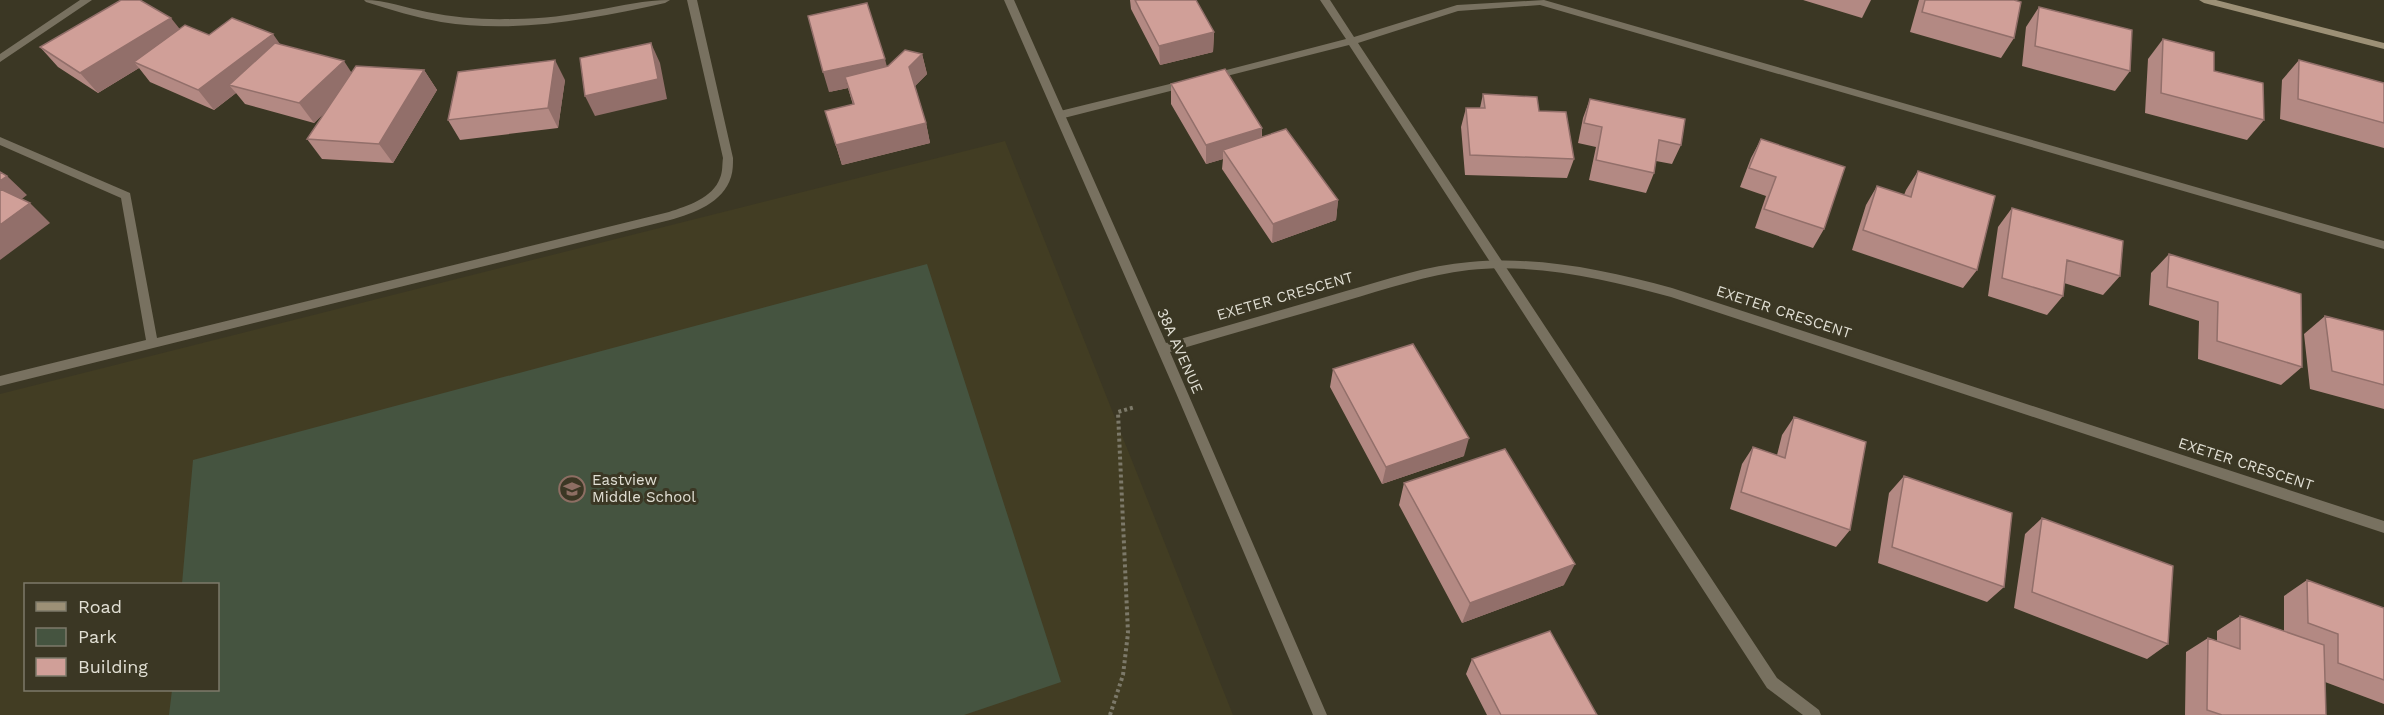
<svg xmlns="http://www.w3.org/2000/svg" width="2384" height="715" viewBox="0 0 2384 715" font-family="'Work Sans',sans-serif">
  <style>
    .built { fill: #423d23; fill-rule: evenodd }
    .green { fill: #455440 }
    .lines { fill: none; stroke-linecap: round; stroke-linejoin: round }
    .path { stroke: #7c7969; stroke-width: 4; stroke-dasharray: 3 3; stroke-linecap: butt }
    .lane { fill: #787160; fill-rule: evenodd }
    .street { fill: #787160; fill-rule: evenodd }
    .secondary { fill: #9c9076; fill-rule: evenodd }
    .wall { fill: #b38983 }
    .shaded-wall { fill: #926f6a }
    .building { fill: #d09f98; stroke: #926f6a; stroke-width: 1.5 }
    .labels { text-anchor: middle; stroke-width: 6; stroke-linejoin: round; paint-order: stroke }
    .street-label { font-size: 15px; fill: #e1dfd4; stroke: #3b3724 }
    .poi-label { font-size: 15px; fill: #e1dfd4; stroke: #3b3724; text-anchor: start }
  </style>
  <rect width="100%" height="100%" fill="#3b3724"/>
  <!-- built -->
  <path class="built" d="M1005,141l228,574h-1233v-321zM26,584h192v106h-192z"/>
  <!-- green -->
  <path class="green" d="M927,264l134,418 -97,33h-795l3,-25h46v-106h-36l11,-124z"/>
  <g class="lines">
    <!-- path -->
    <path class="path" d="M1110,715l13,-40 5,-42 -10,-221 17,-5"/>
    <!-- lane -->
    <path class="lane" d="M687,0h10l36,158c0,6 0,13 -2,19 -8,26 -37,36 -61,43l-670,166v-10l146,-36 -25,-142 -121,-53v-8l130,56 27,145 512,-126c18,-6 44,-14 51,-34 3,-7 2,-14 3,-20z
      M1320,0h10l24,37 103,-32 87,-5 840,241v8l-844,-244 -82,6 -100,32 419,635 42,32 2,5h-18l-36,-27 -418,-643 -138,35 -4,-1v-4l139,-36z
      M1186,80l5,4 -1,2 -130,33 -5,-4 5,-4z"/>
    <!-- street -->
    <path class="street" d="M80,0h12l-92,62v-8z
      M364,0c22,0 42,8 63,12 29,6 58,8 87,7 28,0 56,-4 83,-9 24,-4 48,-10 73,-10l-5,3c-73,16 -149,31 -224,19 -26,-5 -50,-12 -75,-20z
      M1004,0h10l152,343c60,-17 120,-34 180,-52 40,-11 82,-26 124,-29 70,-6 135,8 202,26l712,233v12l-713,-236c-65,-18 -133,-34 -202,-27 -42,5 -83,19 -124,31 -58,17 -117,34 -175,51l157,363h-14l-137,-322z"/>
    <!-- secondary -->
    <path class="secondary" d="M2199,0h17l168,43v6l-180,-46z"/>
  </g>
  <!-- wall -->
  <path class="wall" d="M1130,0h66l18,32 -1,20 -53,13 -29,-56z
    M1803,0h68l-9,18z
    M1919,0h95v38l-13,20 -91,-26z
    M2039,7l91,64 -15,20 -93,-25 4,-39z
    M180,29l29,6 72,10 70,27 73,-2 13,20 -44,73 -71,-4 -15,-20 19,-28 -12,12 -69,-19 -9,-11 -22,17 -64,-28 -11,-14 -41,25 -40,-26 -18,-20z
    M2163,39l101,81 -17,20 -102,-27 3,-54z
    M922,54l5,20 -12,12 11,37 4,20 -88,22 -17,-54 28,-6 -5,-17 -19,4 58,-26z
    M2299,60l85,23v65l-104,-29 2,-39z
    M565,80l-7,48 -98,12 -12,-20z
    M1171,84l91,44v9l76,63 -2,20 -64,23 -50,-74 1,-10 -17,5 -35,-60z
    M1483,94l56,17 35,48 -7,19 -102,-3 -4,-48 5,-19h14z
    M1590,99l91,46 -9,19 -16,-3 -2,12 -8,20 -57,-13 7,-33 -18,-4 5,-25z
    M1761,139l63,90 -11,19 -58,-20 11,-32 -26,-9 11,-29z
    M1918,171l59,99 -14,18 -111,-38 14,-45 11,-19 27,9 2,-5z
    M2012,208l108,68 -17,19 -39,-12 -1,13 -16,19 -59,-19 10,-69z
    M2169,254l133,113 -21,18 -83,-26 1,-38 -50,-16 2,-32z
    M2325,316l59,15v78l-74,-20 -6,-55z
    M1333,369l131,87 -82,28 -52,-97z
    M1794,417l56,113 -14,17 -106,-38 12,-45 11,-17 24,8 5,-20z
    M1904,476l100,111 -17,15 -109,-39 11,-70z
    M1404,483l160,102 -102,38 -63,-118z
    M2042,518l126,126 -21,15 -133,-51 11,-74z
    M2307,580l77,28v96l-59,-22 1,33h-141l1,-63 22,-14 9,3v-10l23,-15 44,15v-35z
    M1472,659l125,56h-110l-21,-41z"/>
  <!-- shaded-wall -->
  <path class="shaded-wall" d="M171,18l16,20 -53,24 5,6 -41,25 -18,-20z
    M1214,32l-1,20 -53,13 -1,-19z
    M273,34l14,20 -58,31 7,8 -22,17 -16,-20z
    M651,43l9,20 7,36 -72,17 -10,-20z
    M922,54l5,20 -13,13 -5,-20z
    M885,59l5,20 -45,-2 3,11 -19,4 -6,-20z
    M555,60l10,20 -7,48 -10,-20z
    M344,61l13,20 -43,42 -15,-20z
    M424,70l13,20 -44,73 -14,-19z
    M926,123l4,20 -88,22 -6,-20z
    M1262,128l-1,20 -38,2v9l-17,5v-19z
    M7,176l20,19 -13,10 -14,-13v-11z
    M1338,200l-2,20 -64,23 1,-19z
    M30,203l20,20 -50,37v-35z
    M1469,438l-5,18 -82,28 4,-17z
    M1575,564l-11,21 -102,38 8,-20z"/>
  <!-- building -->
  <path class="building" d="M121,0h19l31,18 -91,55 -40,-26z
    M1135,0h61l18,32 -55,14z
    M1925,0h89l7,2 -7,36 -92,-26z
    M867,3l18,56 -62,13 -15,-56z
    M2039,7l93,23 -2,41 -95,-25z
    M232,18l41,16 -75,56 -64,-28 51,-37 24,10z
    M2163,39l51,13v19l49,12 1,37 -103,-27z
    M275,43l69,18 -45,42 -70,-18z
    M651,43l7,36 -73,17 -5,-38z
    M905,50l17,4 -13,13 17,56 -90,22 -11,-34 29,-7 -9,-27 43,-11z
    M555,60l-7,48 -100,12 10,-48z
    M2299,60l85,23v40l-86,-24z
    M356,66l68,4 -45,74 -72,-5z
    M1225,69l37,59 -56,17 -35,-61z
    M1483,94l54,3 2,14 27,1 8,47 -104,-4 -4,-47h19z
    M1590,99l95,20 -4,26 -22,-5 -5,33 -58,-13 6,-33 -18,-4z
    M1286,129l52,71 -65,24 -50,-74z
    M1761,139l84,28 -21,62 -60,-20 12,-32 -27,-9z
    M1918,171l77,25 -18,74 -114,-40 14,-44 34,11z
    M0,172l7,4 -7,5z
    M0,189l30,14 -30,22z
    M2012,208l111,33 -3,35 -53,-16 -4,36 -61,-18z
    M2169,254l132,40 1,73 -85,-26 1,-39 -51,-15z
    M2325,316l59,15v54l-52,-14z
    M1413,344l56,94 -83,29 -53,-98z
    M1794,417l72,25 -16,88 -109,-38 12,-45 32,11z
    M1505,449l70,115 -105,39 -66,-120z
    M1904,476l108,37 -8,74 -112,-40z
    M2042,518l131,48 -5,78 -136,-52z
    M2307,580l77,28v72l-46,-17v-29l-30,-11z
    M2240,616l84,29 2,70h-104l-15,-5 1,-72 32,11z
    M1550,631l47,84h-96l-29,-56z"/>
  <!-- icons -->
  <defs>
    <g id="school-ring" transform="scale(1.35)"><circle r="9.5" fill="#3b3724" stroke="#8d6e63" stroke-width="1.5"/><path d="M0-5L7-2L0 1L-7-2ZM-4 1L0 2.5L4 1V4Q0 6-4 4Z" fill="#8d6e63"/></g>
  </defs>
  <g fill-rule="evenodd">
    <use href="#school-ring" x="572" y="489"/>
  </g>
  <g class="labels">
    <!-- street labels -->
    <g class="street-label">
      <text transform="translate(1285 296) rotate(-16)" y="5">EXETER CRESCENT</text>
      <text transform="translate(1784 312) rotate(18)" y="5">EXETER CRESCENT</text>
      <text transform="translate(1180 351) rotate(66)" y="5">38A AVENUE</text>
      <text transform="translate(2246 464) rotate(18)" y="5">EXETER CRESCENT</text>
    </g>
    <!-- poi labels -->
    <g class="poi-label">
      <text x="592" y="485">Eastview<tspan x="592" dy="17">Middle School</tspan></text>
    </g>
  </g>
  <!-- legend -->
  <rect x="24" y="583" width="195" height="108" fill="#3b3724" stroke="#7d7a6a" stroke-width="1.5"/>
  <rect x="36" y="602" width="30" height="9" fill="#9c9076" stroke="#7d7a6a" stroke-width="1.5"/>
  <text x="78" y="613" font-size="18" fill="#e1dfd4">Road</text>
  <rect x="36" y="628" width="30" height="18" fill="#455440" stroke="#7d7a6a" stroke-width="1.5"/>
  <text x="78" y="643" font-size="18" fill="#e1dfd4">Park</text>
  <rect x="36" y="658" width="30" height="18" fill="#d09f98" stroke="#7d7a6a" stroke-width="1.5"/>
  <text x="78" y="673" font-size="18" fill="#e1dfd4">Building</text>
</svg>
